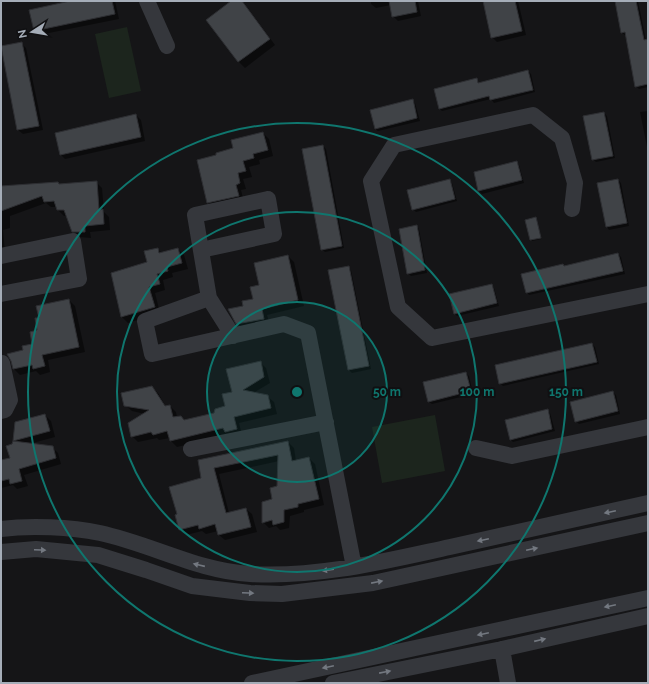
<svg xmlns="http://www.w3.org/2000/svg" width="649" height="684" viewBox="0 0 649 684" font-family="Raleway,sans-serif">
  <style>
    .green { fill: #1c251d }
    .shadow { fill: #0007 }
    .building { fill: #404347; stroke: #2e2f33 }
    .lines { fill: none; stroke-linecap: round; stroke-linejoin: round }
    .minor { stroke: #35373c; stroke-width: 16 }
    .oneway { fill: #737880 }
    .ring { fill: none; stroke: #0f766e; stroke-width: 2 }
    .centre { fill: #0f766e; stroke: #101012; stroke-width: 2 }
    .ring-label { font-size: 12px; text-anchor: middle; font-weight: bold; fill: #0f766e; stroke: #101012; stroke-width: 4; stroke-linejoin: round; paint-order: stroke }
  </style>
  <rect width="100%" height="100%" fill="#151517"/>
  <!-- green -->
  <path class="green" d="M127,27l14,64 -32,7 -14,-64z
    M435,415l10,56 -63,12 -10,-56z"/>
  <!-- shadow -->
  <path class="shadow" d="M74,1h41l4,18 -80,16 -4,-4 -5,-21z
    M233,1h8l3,2 31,42 -30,23 -6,-6 -31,-42z
    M371,1h47l3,15 -23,5 -5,-5 -2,-11 -15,3 -5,-4z
    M486,1h32l8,34 -29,7 -5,-5z
    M616,1h22l8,39h2v47l-9,2 -3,-3 -10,-51h-1l-3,-2z
    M21,43l5,5 17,82 -20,4 -5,-4z
    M528,71l3,3 4,18 -41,11 -3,-4 -49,12 -3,-3 37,-29 3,4z
    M412,100l3,3 5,18 -42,10 -3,-2z
    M648,111v41l-8,-40z
    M604,113l3,3 8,42 -19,4 -3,-3z
    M136,115l5,5 4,21 -80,18 -4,-4z
    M263,133l6,6 4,17 -14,4 1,4 -11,3 3,10 -9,2 3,10 -5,1 3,12 -30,6 -6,-6 10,-47 17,-6z
    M323,146l3,3 18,99 -19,4 -3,-3z
    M516,162l3,3 5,18 -42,11 -3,-3 -4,-19z
    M449,180l3,3 5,18 -41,11 -3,-3z
    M618,180l3,3 8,43 -20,4 -2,-3z
    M96,182l6,6 2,24 5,5 1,13 -20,2 1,6 -12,-1 -6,-6 -6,-15h-3l-6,-6 -1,-3h-6l-5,-4 -36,13v12l-7,2 2,22 -4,1v-66z
    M536,218l5,21 -9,2 -5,-20z
    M417,226l2,3 8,44 -16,3 -3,-3z
    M157,249l5,4 16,-4 6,6 4,14 -16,4 1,4 -10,3 2,10 -10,3 5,20 -32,10 -6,-6 -10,-44 36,-11z
    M618,254l3,3 4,17 -96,21 -2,-3 37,-25z
    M288,256l6,6 10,44 -37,9 3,10 -27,4 -6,-6 7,-17 10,-7 7,-13z
    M348,267l3,3 20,99 -19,4 -3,-3 -20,-99z
    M492,285l2,3 5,18 -42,10 -2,-2z
    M69,300l6,6 10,46 -37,8 2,12 -10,3 -4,-4 -16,4 -6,-6 -2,-9 21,-15 6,-14 1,-13z
    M592,344l3,3 4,17 -96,22 -3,-3z
    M260,362l6,6 4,15 -17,10 14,3 7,6 3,12 -38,9 3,12 -13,-1 -52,13 -6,-6 -1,-3 -11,2 -2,-2 -19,4 -6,-6 13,-22 -13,-3 -7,-6 27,-18 6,6 8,14 4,-1 6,6 1,6 4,-1 4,4 30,-7 11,-7 7,-14z
    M466,373l3,3 4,18 -41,10 -3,-2z
    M613,392l3,3 4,19 -41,10 -3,-3z
    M547,410l3,3 5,18 -42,11 -3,-3z
    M45,415l6,6 4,16 -26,7 23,3 6,6 3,11 -37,11 4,11 -11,3 -4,-4 -12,3v-27l10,-3 5,-15 -2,-2z
    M288,442l6,6 2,13 13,-3 6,6 9,41 -20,5v2l-14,4 -1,12 -9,2 -4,-4 -7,2 -6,-6 15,-35 1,-26 -60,13 10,39 17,-4 6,5 5,18 -32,8 -6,-5 -1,-4 -12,3 -4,-3 -16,4 -6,-6 22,-50 -3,-18z"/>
  <!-- building -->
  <path class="building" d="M70,1h42l3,13 -81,17 -5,-21z
    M231,1h11l28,38 -32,23 -32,-42z
    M389,1h26l2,11 -25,5z
    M483,1h32l7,30 -31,7z
    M615,1h21l8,39 4,-1v45l-13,3 -10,-55 -4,1z
    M22,42l17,84 -22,4 -16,-84z
    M528,70l5,20 -43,10 -1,-4 -50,13 -5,-20 43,-11 1,5z
    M413,99l4,19 -42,11 -5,-19z
    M604,112l9,44 -21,4 -9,-44z
    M136,114l5,23 -81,18 -5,-22z
    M263,132l5,18 -15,4 1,4 -11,3 3,10 -8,2 2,10 -4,2 3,11 -32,7 -10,-43 19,-5v-2l17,-5 -2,-8z
    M323,145l19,101 -21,4 -19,-101z
    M517,161l5,19 -44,11 -4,-19z
    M450,179l5,20 -43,11 -5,-20z
    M618,179l9,44 -21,4 -9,-44z
    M97,181l2,29 4,-1 1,15 -19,2v6h-13l-8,-22h-7l-3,-9 -10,1 -2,-6 -41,15v-25l57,-4 1,2z
    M536,217l5,21 -11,2 -5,-20z
    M417,225l8,45 -18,4 -8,-45z
    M158,248l1,5 19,-5 4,15 -15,4 1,4 -11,3 3,10 -11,3 6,20 -34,10 -10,-44 36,-11 -3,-11z
    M618,253l5,18 -97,22 -5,-19 42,-10 1,2z
    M288,255l10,45 -36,9 2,10 -28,5 -8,-15 15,-3 -1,-5 11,-2 -3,-12 9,-2 -5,-22z
    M349,266l20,100 -21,4 -20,-100z
    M492,284l5,19 -43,11 -5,-20z
    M69,299l10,48 -37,8 3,11 -12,3 -1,-4 -19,4 -2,-8 -4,-7 16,-4 -1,-4 10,-2 -2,-12 7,-2 -2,-12h4l-3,-12z
    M592,343l5,19 -98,22 -4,-19z
    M261,361l3,16 -21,13 25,5 3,13 -37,9 3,12 -12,3 -2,-4 -53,13 -3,-10 -14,4 -2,-3 -20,5 -3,-14 21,-13 -25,-4 -3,-13 31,-7 13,20 5,-1 3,12 8,-1 3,4 30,-7 1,-4 10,-3 -3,-12 10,-2 -6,-23z
    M466,372l5,19 -43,11 -5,-20z
    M613,391l5,20 -43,11 -5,-20z
    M548,409l4,20 -42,11 -5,-20z
    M45,414l5,17 -37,10 2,-19z
    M13,441l40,5 3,12 -37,11 3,12 -12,3 -1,-5 -8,2v-21l9,-2 -4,-12 6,-2z
    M288,441l4,20 17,-4 10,42 -21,5v3l-14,3v12l-11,3 -1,-5 -10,3v-21l10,-3 -2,-11 7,-2 1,-31 -64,13 12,45 20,-5 5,19 -33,8 -3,-11 -16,5 -1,-4 -19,5 -4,-15 2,-1 -8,-27 32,-9 -3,-18z"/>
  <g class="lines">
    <!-- minor -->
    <path class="minor" d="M147,1l20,45
      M572,209l3,-26 -13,-45 -29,-23 -139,30 -23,36 27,126 34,31 216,-44
      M201,250l73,-16 -6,-35 -73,16 14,83 -64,23 7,33 132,-30 24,9 46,234
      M1,256l72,-15 6,38 -78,15
      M209,298l24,38
      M1,411l4,-1 5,-10 -1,-5 -7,-32
      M476,448l36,8 136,-29
      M191,449l135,-27
      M1,529c30,-4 70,-2 99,4 51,11 98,38 150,41 68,4 135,-13 200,-27 66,-15 132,-29 198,-44
      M1,552l35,-3 62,6 48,15 46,16 58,7 32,1 91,-11 275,-60
      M502,649l6,34
      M252,683l396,-85
      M333,683l169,-34 146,-33"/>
  </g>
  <!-- one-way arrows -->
  <defs><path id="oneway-solid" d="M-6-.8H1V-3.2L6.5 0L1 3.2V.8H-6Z"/></defs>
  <g class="oneway">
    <use href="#oneway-solid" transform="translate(610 512) rotate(168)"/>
    <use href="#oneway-solid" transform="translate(483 540) rotate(168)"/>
    <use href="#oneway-solid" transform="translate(532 549) rotate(-12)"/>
    <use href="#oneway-solid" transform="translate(40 550) rotate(2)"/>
    <use href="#oneway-solid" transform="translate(199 565) rotate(-167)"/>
    <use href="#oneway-solid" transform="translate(328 570) rotate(172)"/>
    <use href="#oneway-solid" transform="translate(377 582) rotate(-11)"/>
    <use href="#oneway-solid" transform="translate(248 593) rotate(3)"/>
    <use href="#oneway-solid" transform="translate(610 606) rotate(168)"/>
    <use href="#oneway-solid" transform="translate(483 634) rotate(168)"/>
    <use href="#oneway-solid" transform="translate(540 640) rotate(-13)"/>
    <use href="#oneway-solid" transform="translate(328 667) rotate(168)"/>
    <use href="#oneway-solid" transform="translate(385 672) rotate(-11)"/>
  </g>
  <!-- distance rings -->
  <circle cx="297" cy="392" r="90" fill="#0f766e" fill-opacity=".12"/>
  <g class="ring">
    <circle cx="297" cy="392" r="90"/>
    <circle cx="297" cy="392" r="180"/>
    <circle cx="297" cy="392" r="269"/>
  </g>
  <circle cx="297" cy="392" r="6" class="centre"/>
  <g class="ring-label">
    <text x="387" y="396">50 m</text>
    <text x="477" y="396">100 m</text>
    <text x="566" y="396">150 m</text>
  </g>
  <!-- border -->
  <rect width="649" height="684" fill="none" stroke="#a5adb8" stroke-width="4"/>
  <!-- north arrow -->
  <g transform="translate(32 32) rotate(258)" stroke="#101012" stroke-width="3" paint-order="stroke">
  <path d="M0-3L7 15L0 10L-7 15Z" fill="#a5adb8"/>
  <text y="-6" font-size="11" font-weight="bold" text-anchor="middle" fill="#a5adb8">N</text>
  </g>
</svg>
